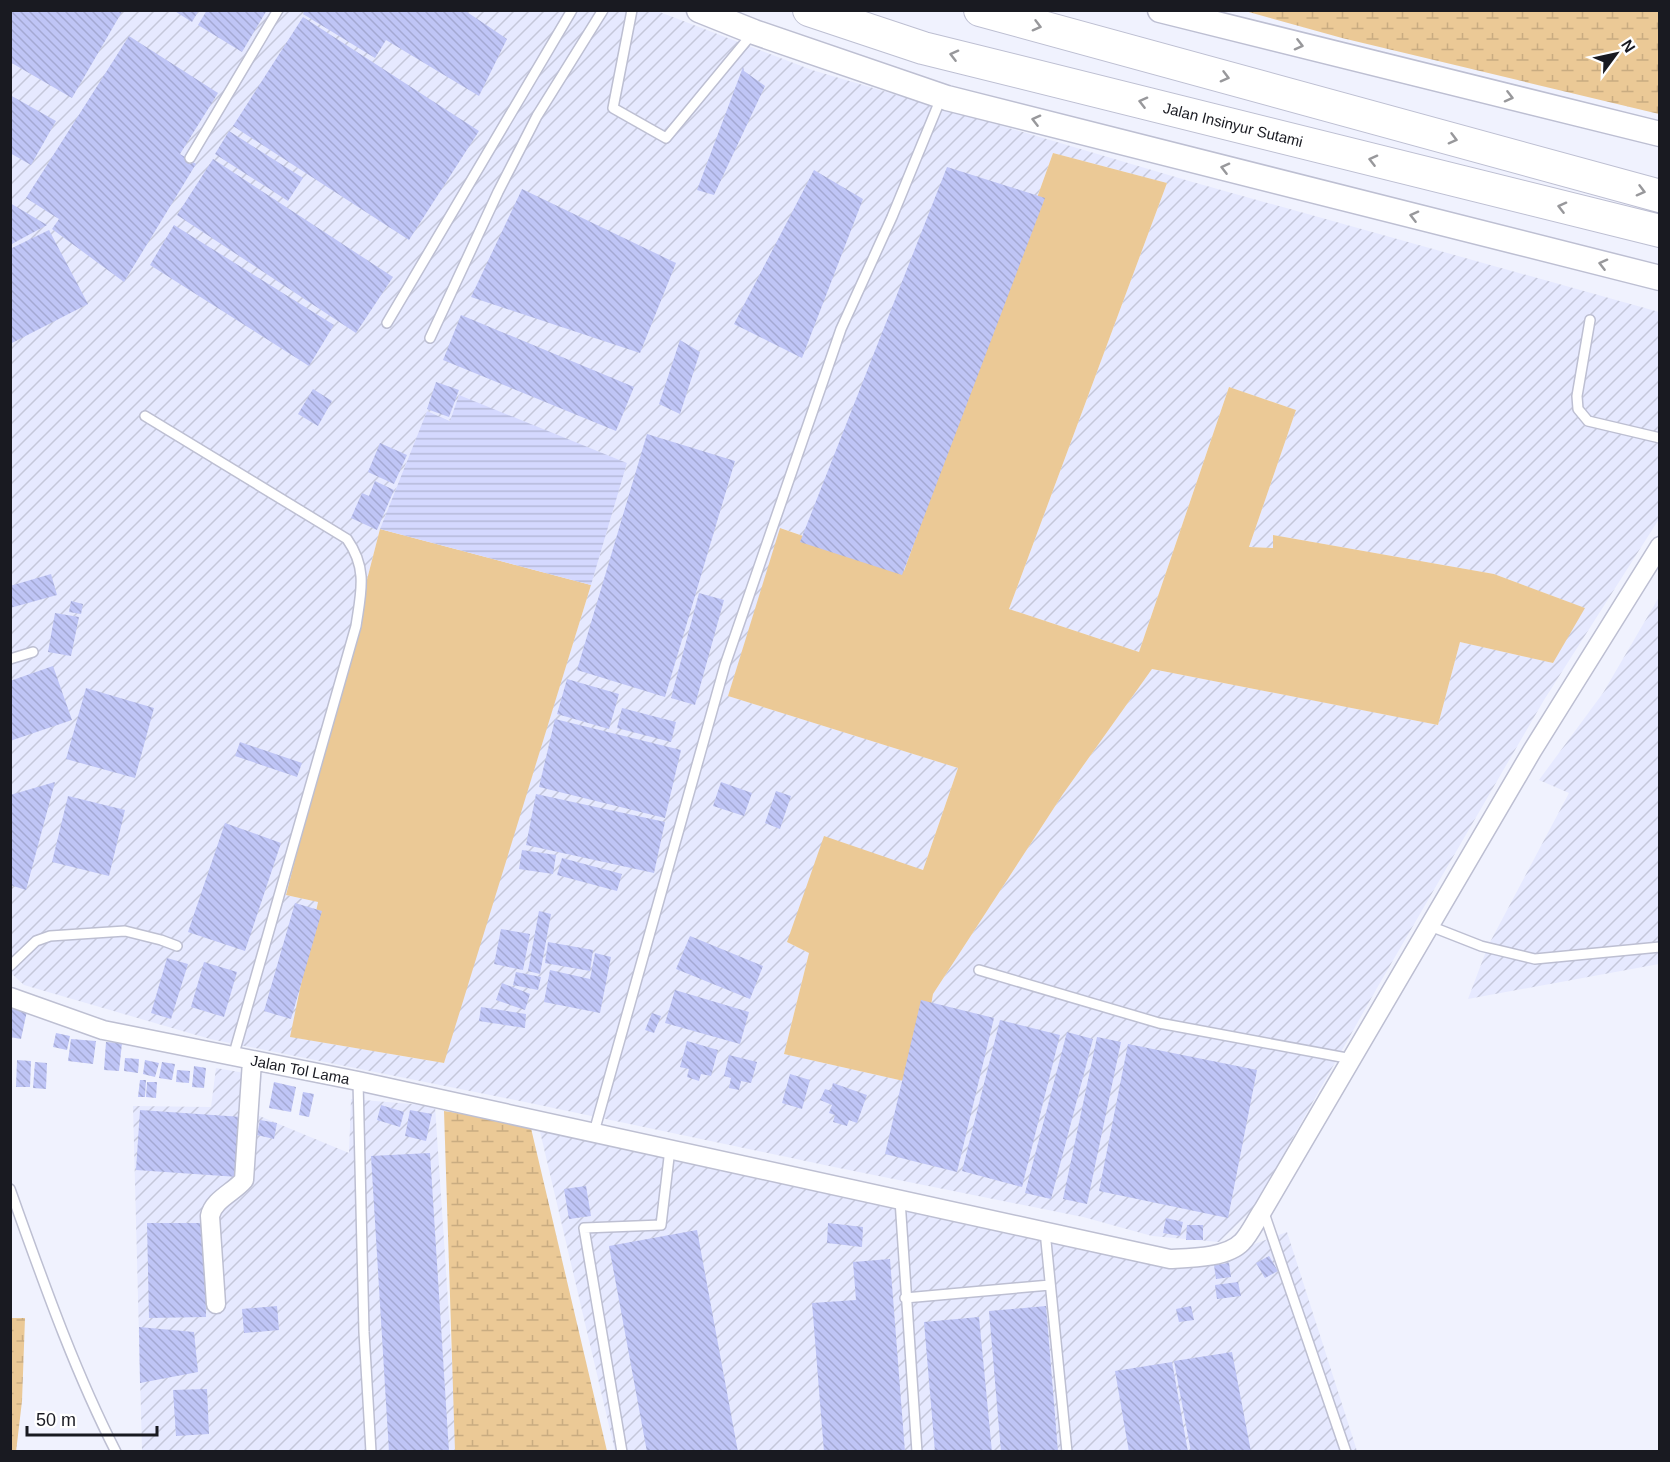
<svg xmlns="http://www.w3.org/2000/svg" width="1670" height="1462" viewBox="0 0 1670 1462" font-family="Helvetica,sans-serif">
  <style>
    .industrial { fill: url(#industrial-furrows); fill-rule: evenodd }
    .green { fill: #ebc996 }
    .wetland { fill: url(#wetland-marsh) }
    .water { fill: url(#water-rules) }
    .building { fill: url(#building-back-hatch) }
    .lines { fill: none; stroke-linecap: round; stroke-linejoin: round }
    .lane-casing { stroke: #bdbfd2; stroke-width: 12 }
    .street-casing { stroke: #bdbfd2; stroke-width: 21 }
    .secondary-casing { stroke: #bdbfd2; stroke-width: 27 }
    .highway-casing { stroke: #bdbfd2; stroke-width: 34 }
    .lane { stroke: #fff; stroke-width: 9 }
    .street { stroke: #fff; stroke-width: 18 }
    .secondary { stroke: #fff; stroke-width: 24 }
    .highway { stroke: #fff; stroke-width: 32 }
    .oneway { stroke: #98989b }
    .labels { text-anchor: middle; stroke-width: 6; stroke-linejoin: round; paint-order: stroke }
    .street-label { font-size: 15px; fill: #191a21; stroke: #fff }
  </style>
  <defs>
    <pattern id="industrial-furrows" width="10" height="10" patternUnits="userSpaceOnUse" patternTransform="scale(1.5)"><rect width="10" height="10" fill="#e6e9ff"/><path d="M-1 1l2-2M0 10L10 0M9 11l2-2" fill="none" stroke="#c5c7da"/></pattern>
    <pattern id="wetland-marsh" width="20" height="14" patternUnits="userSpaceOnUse" patternTransform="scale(1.5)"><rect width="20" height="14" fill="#ebc996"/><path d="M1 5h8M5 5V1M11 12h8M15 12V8" fill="none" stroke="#c9ac81"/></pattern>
    <pattern id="water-rules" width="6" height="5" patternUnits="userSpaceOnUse" patternTransform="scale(1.5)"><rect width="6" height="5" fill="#d4d8fe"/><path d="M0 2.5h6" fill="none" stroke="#b5b9d9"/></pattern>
    <pattern id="building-back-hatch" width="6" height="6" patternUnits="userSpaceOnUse" patternTransform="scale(1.5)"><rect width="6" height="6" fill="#bfc5f6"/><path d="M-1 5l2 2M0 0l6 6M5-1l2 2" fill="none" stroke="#a4a9d3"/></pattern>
  </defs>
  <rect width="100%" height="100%" fill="#f0f2fe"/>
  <!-- industrial -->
  <path class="industrial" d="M11,11h646l155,59 377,111 470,131v207l-115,181 -167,288 -125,222 -33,32 -67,-6 -69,-19 -249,-50 -309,-65 -315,-63 -186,-54 -13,-12zM1053,153l114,30 -158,426 130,43 90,-265 67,23 -47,137 24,1v-13l221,39 90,34 -31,55 -93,-21 -22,83 -286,-56 -89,125 -130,200 -16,90 -133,-30 25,-101 -22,-11 136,-72 35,-102 -230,-72 53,-168 123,44zM459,396l168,67 -36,122 -148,478 -152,-26 27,-135 -32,-7 94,-366 47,-118 24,10z
    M1659,597v367l-191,35 20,-53 81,-153 -30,-13 64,-87z
    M216,1068l46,8 -5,39 92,38 2,-54 84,7 23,345h-316l-9,-345 78,1z
    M538,1123l666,140 83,-31 70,219h-742z"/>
  <!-- green -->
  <path class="green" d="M1053,153l114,30 -158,426 130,43 90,-265 67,23 -47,137 24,1v-13l221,39 91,34 -32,55 -93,-21 -22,83 -286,-56 -89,125 -130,200 -16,90 -133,-30 25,-101 -22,-11 37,-106 99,34 35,-102 -230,-72 52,-168 124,43z
    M380,529l211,56 -147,478 -154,-26 28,-135 -32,-7z"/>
  <!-- wetland -->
  <path class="wetland" d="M1245,11h414v103l-317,-76z
    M444,1111l86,13 77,327h-152z
    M11,1318h14l-3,83 -6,51 -6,-1z"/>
  <!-- water -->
  <path class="water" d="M459,395l168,68 -36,122 -211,-56 47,-118 23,10z"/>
  <!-- building -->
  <path class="building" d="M10,10h113l-51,88 -62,-36z
    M173,10h26l-7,12z
    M207,10h60l-25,42 -44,-27z
    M305,10h159l43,29 -28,57 -93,-56 -11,18 -72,-44z
    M303,17l176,114 -70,109 -176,-114z
    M129,36l89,57 -38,61 16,10 -72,118 -72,-53 7,-10 -33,-21z
    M743,67l1,4 21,15 -51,109 -17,-5z
    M10,95l46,26 -25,44 -21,-12z
    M229,131l74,47 -15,23 -73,-47z
    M213,159l180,118 -37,56 -179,-118z
    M947,167l98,31 -143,377 -102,-33z
    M814,170l49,29 -61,159 -68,-34z
    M522,189l154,74 -36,90 -169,-56z
    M10,203l37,22 -37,20z
    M174,225l160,100 -25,41 -159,-101z
    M49,230l39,74 -78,40v-95z
    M461,315l173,72 -18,44 -173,-71z
    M680,340l20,12 -20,62 -21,-10z
    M436,382l23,8 -10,27 -22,-8z
    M313,389l19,12 -14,25 -20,-12z
    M647,434l88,27 -70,236 -88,-27z
    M380,443l27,12 -13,29 -26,-12z
    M375,481l19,9 -17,40 -26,-12 11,-25 7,3z
    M51,574l6,21 -47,13v-22z
    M699,593l25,7 -29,105 -24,-7z
    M71,601l12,3 -2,10 -12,-2z
    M55,613l24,4 -8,39 -23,-4z
    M53,666l19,54 -62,21v-60z
    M567,679l52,15 -10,35 -52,-15z
    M86,688l68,20 -19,70 -69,-19z
    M622,708l54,14 -5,20 -54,-14z
    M555,719l126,31 -16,68 -126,-31z
    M240,742l62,21 -5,14 -62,-21z
    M55,782l-29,108 -16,-5v-90z
    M721,782l31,11 -8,23 -31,-10z
    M776,791l15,5 -11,33 -15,-6z
    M536,794l129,28 -11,51 -128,-28z
    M68,796l57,14 -16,66 -57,-14z
    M225,823l56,20 -36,108 -57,-19z
    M522,850l34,5 -3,19 -34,-5z
    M562,858l60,16 -5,17 -60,-16z
    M295,903l27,8 -31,108 -27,-8z
    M539,911l12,3 -11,60 -12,-3z
    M501,929l29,5 -7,36 -29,-6z
    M690,936l73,30 -13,33 -74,-30z
    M548,942l45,8 -3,21 -45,-8z
    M595,953l16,4 -11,56 -56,-11 6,-32 40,9z
    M167,958l21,6 -17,55 -20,-6z
    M204,962l33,10 -13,45 -33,-10z
    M516,972l25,5 -3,13 -25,-5z
    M502,983l28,11 -5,16 -29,-10z
    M675,990l74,22 -9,32 -75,-21z
    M921,1000l73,18 -37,154 -72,-18z
    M10,1007l17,4 -6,28 -11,-2z
    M481,1007l45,7 -1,14 -46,-7z
    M652,1013l9,3 -7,17 -9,-3z
    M1000,1020l60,15 -38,152 -60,-16z
    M1067,1032l26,7 -42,160 -26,-6z
    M56,1033l14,3 -3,14 -14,-3z
    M1097,1037l24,5 -34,162 -24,-5z
    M71,1039l25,2 -3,23 -25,-3z
    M687,1041l31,9 -7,26 -10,-2 -2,7 -12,-4 2,-8 -9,-2z
    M106,1042l16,1 -3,28 -15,-1z
    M1128,1044l129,26 -29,148 -129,-27z
    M729,1055l28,7 -6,21 -10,-2 -2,9 -10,-2 2,-10 -7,-2z
    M125,1058l14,1 -1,14 -14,-2z
    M17,1060l14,1 -1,26h-14z
    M145,1060l14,3 -4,14 -12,-3z
    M35,1062l12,1 -1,26 -13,-1z
    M162,1062l13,2 -3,16 -13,-2z
    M194,1066l12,2 -2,20 -12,-1z
    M177,1070l13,1 -1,12 -13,-1z
    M790,1074l20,6 -8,29 -20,-6z
    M140,1080h6l-1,17h-7z
    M147,1082h10l-1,16 -10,-1z
    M274,1082l22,5 -5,25 -22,-4z
    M833,1083l34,12 -10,28 -8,-3 -2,6 -14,-4 2,-7 -6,-2 3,-8 -12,-5 5,-11 6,2z
    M303,1092l11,2 -5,23 -10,-2z
    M381,1105l23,7 -4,15 -23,-7z
    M140,1110l102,7 -4,60 -102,-7z
    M410,1110l22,4 -6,27 -21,-5z
    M260,1120l17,3 -3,16 -17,-4z
    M430,1153l19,299h-60l-18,-296z
    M586,1186l5,30 -22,3 -5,-30z
    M1166,1218l17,4 -3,14 -17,-3z
    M147,1223h58l1,94 -57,1z
    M828,1223l35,4 -1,20 -35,-4z
    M1187,1225h16v15h-17z
    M697,1230l41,222h-91l-38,-206z
    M1269,1256l9,15 -13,7 -9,-15z
    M890,1259l15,193h-81l-12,-149 44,-3 -3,-38z
    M1229,1263l2,14 -15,2 -2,-14z
    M1238,1282l3,14 -24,3 -2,-14z
    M277,1306l2,24 -35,3 -2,-24z
    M1046,1306l12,146h-57l-12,-141z
    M1191,1306l3,14 -15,2 -3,-13z
    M979,1317l13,135h-57l-11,-130z
    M139,1327l55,5 4,40 -58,11z
    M1232,1352l19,100h-60l-17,-91z
    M1172,1362l16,90h-59l-14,-81z
    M207,1389l2,45 -33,2 -3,-46z"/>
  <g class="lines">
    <!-- lane casing -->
    <g class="lane-casing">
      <path id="lane" d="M632,10l-19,98 53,30 86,-104
        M190,158l88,-148
        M1590,320l-13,76 1,13 10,12 72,17
        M387,323l185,-313
        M430,338l68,-146 39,-76 66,-106
        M145,416l202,123c21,30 14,53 9,87l-123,431
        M10,659l23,-7
        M1430,926l51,20 54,13 125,-12
        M10,966l26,-25 14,-5 75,-5 36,9 16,6
        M979,970l180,53 193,36
        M358,1081l6,251 7,120
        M594,1132l131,-467 116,-336 51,-112 49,-119
        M10,1189c32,89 63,179 106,263
        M900,1200l17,252
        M1263,1210l83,242
        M1045,1231l22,221
        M905,1298l145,-13
        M622,1452l-38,-224 77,-3 9,-76"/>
    </g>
    <!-- street casing -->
    <g class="street-casing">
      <path id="street" d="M10,997l93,33 255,51 812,178c20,-1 57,-1 72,-17 8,-8 14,-22 21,-32l269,-459 128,-205
        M216,1304l-6,-88c3,-16 24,-24 34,-36l8,-119"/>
    </g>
    <!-- secondary casing -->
    <g class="secondary-casing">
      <path id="secondary" d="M699,10l55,22 193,66 713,180
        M1160,10l500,124"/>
    </g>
    <!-- highway casing -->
    <g class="highway-casing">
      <path id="highway" d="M809,10l114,38 737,183
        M980,10l680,186"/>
    </g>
    <!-- lane -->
    <use href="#lane" class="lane"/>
    <!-- street -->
    <use href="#street" class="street"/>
    <!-- secondary -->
    <use href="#secondary" class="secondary"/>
    <!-- highway -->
    <use href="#highway" class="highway"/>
  </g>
  <!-- one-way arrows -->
  <defs><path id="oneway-chevron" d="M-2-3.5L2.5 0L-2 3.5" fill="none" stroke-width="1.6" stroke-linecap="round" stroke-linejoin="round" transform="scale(1.5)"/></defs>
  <g class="oneway">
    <use href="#oneway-chevron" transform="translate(1037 26) rotate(15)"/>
    <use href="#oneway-chevron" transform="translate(1299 45) rotate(14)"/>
    <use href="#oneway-chevron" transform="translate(954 55) rotate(-166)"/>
    <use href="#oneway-chevron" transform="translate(1225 77) rotate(15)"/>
    <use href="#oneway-chevron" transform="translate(1509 97) rotate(14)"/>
    <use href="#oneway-chevron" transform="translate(1143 102) rotate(-166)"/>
    <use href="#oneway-chevron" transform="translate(1036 120) rotate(-166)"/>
    <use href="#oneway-chevron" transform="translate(1453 139) rotate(15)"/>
    <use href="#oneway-chevron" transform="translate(1373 160) rotate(-166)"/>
    <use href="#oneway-chevron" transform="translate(1225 168) rotate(-166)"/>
    <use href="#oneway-chevron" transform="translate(1641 191) rotate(15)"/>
    <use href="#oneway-chevron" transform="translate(1562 207) rotate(-166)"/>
    <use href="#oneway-chevron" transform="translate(1414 216) rotate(-166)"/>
    <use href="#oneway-chevron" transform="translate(1603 264) rotate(-166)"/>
  </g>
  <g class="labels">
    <!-- street labels -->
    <g class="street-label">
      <text transform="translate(1233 125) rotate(14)" y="5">Jalan Insinyur Sutami</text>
      <text transform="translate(300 1070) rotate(11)" y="5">Jalan Tol Lama</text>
    </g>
  </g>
  <!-- border -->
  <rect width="1670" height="1462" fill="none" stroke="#191a21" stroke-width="24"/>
  <!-- north arrow -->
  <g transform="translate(1616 54) rotate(57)" stroke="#ffffff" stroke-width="4.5" paint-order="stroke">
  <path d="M0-4.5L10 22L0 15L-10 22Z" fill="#191a21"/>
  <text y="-9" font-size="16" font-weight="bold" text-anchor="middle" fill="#191a21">N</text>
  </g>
  <!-- scale -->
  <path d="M27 1426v9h130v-9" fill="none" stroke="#191a21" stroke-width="3"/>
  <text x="36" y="1426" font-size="18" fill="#191a21" stroke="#ffffff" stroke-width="4.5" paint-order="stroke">50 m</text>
</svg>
